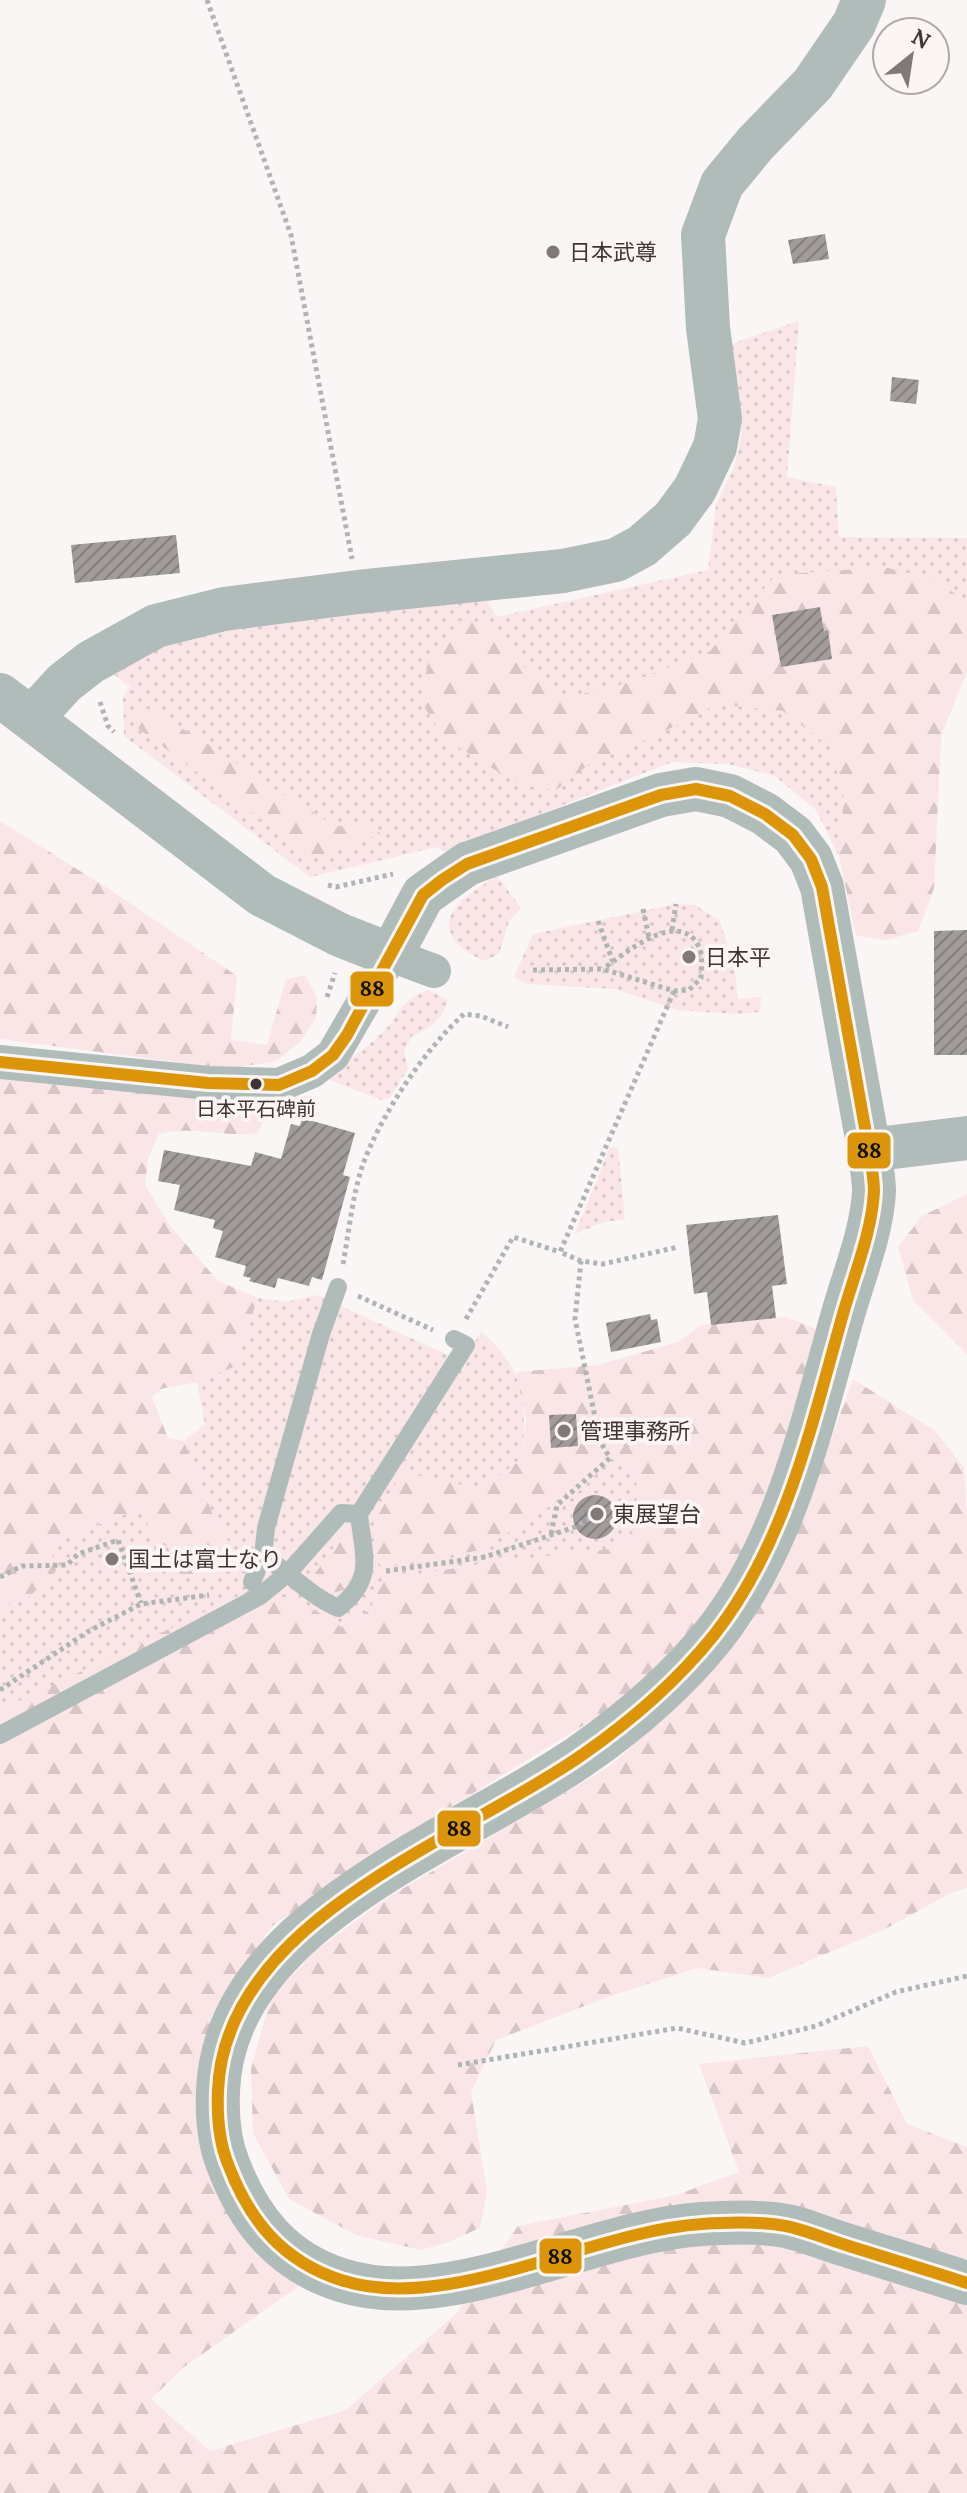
<svg xmlns="http://www.w3.org/2000/svg" width="967" height="2493" viewBox="0 0 967 2493" font-family="Lora,'Noto Sans JP',serif">
  <style>
    .grass { fill: url(#grass-dots) }
    .forest { fill: url(#forest-firs) }
    .building { fill: url(#building-hatch) }
    .lines { fill: none; stroke-linecap: round; stroke-linejoin: round }
    .path { stroke: #aeb5b4; stroke-width: 5; stroke-dasharray: 4 4; stroke-linecap: butt }
    .service { stroke: #b0bcba; stroke-width: 18 }
    .minor { stroke: #b0bcba; stroke-width: 34 }
    .tertiary { stroke: #b0bcba; stroke-width: 44 }
    .bus-1-casing { stroke: #fcf5f5; stroke-width: 18 }
    .bus-1 { stroke: #dc9508; stroke-width: 12 }
    .poi-dot { fill: #827878; stroke: #fcf5f5; stroke-width: 3 }
    .bus-dot { fill: #413434; stroke: #fcf5f5; stroke-width: 3 }
    .labels { text-anchor: middle; stroke-width: 8; stroke-linejoin: round; paint-order: stroke }
    .bus-label { font-size: 20px; fill: #413434; stroke: #fcf5f5 }
    .poi-label { font-size: 22px; fill: #413434; stroke: #fcf5f5; text-anchor: start }
    .line-badge { stroke: #fcf5f5; stroke-width: 3 }
    .pale-badge-label { font-size: 22px; text-anchor: middle; font-weight: bold; fill: #111 }
  </style>
  <defs>
    <pattern id="grass-dots" width="8" height="8" patternUnits="userSpaceOnUse" patternTransform="scale(2)"><rect width="8" height="8" fill="#fae6e7"/><path d="M2 2h.1M6 6h.1" fill="none" stroke="#d8c6c7" stroke-width="1.8" stroke-linecap="round"/></pattern>
    <pattern id="forest-firs" width="22" height="20" patternUnits="userSpaceOnUse" patternTransform="scale(2)"><rect width="22" height="20" fill="#fae6e7"/><path d="M5 1l3.5 6h-7zM16 11l3.5 6h-7z" fill="#d8c6c7"/></pattern>
    <pattern id="building-hatch" width="6" height="6" patternUnits="userSpaceOnUse" patternTransform="scale(2)"><rect width="6" height="6" fill="#a29b9b"/><path d="M-1 1l2-2M0 6l6-6M5 7l2-2" fill="none" stroke="#867f7f"/></pattern>
  </defs>
  <rect width="100%" height="100%" fill="#fbf6f6"/>
  <!-- grass -->
  <path class="grass" d="M799,321l-12,156 49,10 3,50 128,1v133l-26,64 -7,153 -16,43 -32,9 -30,-5 -17,-79 -23,-46 -41,-34 -47,-12 -56,-2 -228,90 -7,-5 -127,30 -186,-141 -1,-39 7,-10 -20,-16 10,-10 115,-37 249,-28 13,21 211,-47 8,-65 18,-38 8,-33 -14,-89z
    M497,876l24,32 -12,13 -10,33 -15,7c-9,-5 -21,-10 -27,-18 -26,-30 18,-53 40,-67z
    M676,904l19,1 25,16 15,51 3,27 23,-2 -1,15 -25,2 -58,-4 -62,-21 -88,-5 -13,-7 19,-43z
    M428,990l20,10c-5,18 -19,30 -36,36l-8,15 4,18 -18,28 -8,3 -61,-23c22,-13 43,-26 62,-45 19,-19 15,-30 45,-42z
    M610,1147l8,1 7,71 -22,3 -28,12z
    M317,1295l146,67 18,-30c45,37 46,72 41,127l-41,30 69,17 53,-48c11,1 22,2 29,12 10,14 5,56 -6,69 -4,4 -12,7 -16,11l-123,13 -105,17 -12,30 -29,17 -37,-24 -178,48 -123,58 -3,4v-106l29,-10 21,-53 91,-36 95,47 -20,-32 -32,-82 21,-17 -8,-42 37,-15 24,-69 28,4z"/>
  <!-- forest -->
  <path class="forest" d="M884,567l54,13 29,24v67l-26,64 -7,153 -16,43 -32,9 -30,-5 -17,-79 5,-57 -13,-51 -48,-37 -66,-7 -60,31 -69,30 -32,25 -37,-5 -75,-47 -24,-38 10,-45 31,-35 34,5 27,40 44,33 65,-16 79,-31 66,-76z
    M141,705l61,35 68,46 65,40h40l5,8 -66,25 -179,-133 -6,-13z
    M0,821l112,70 125,85 -6,64 36,5 19,-66 19,-4 12,23 -1,20 -17,25 -23,18 -48,8 -228,-30z
    M0,1077l203,20 43,5 15,6 3,14 -7,11c-32,5 -67,-8 -98,1l-11,25 -3,26 25,41 48,55 40,17 -24,69 -37,15 -36,7 -9,8 16,41 16,3 32,82 21,31 -27,23 -40,1 -29,-70 -91,36 6,27 -27,26 -29,10z
    M967,1194v160l-54,-54 -15,-53 24,-31z
    M786,1317l35,14 -52,169 -62,113 -84,88 -242,149 -110,77 -60,91 -3,63 33,149 58,56 -115,81 -33,32 59,52 136,-41 111,-97 61,-87 158,-31 63,-23 -40,-108 169,-18 39,78 60,23v346h-967v-780l3,-4 251,-121 50,15 37,24 29,-17 12,-30 105,-17 123,-14c4,-3 12,-6 16,-10 11,-13 16,-56 6,-69 -8,-10 -18,-11 -29,-12l-53,48 -69,44 -98,17 -9,-8v-36l28,-51 79,17 41,-30 4,-41 -10,-46 82,-7 80,-23 23,-17z
    M853,1379l82,52 29,37 3,47v373l-16,5 -66,36 -117,49 -70,-10 -90,29 -112,43 -25,52 16,99 -7,37 -34,15 -26,7 -64,-15 -67,-36 -36,-66 -2,-64 19,-69 44,-48 73,-54 220,-130 70,-61 73,-82 51,-104z
    M350,1523l5,4 -1,44 -9,18c-13,6 -19,4 -30,-5l-1,-9z"/>
  <!-- building -->
  <path class="building" d="M825,234l4,25 -36,5 -5,-24z
    M892,377l27,3 -3,24 -26,-3z
    M176,535l4,38 -105,10 -4,-38z
    M820,607l4,24 4,-1 4,29 -51,8 -9,-52z
    M967,930v125h-33v-124z
    M302,1118l53,15 -12,42 7,2 -28,103 -10,-3 -3,9 -31,-8 -3,10 -26,-7 2,-3 -8,-2 3,-10 -31,-9 8,-26 -10,-3 2,-8 -41,-10 6,-25 -22,-4 6,-31 87,16 4,-14 26,7 10,-35 9,2z
    M778,1215l9,69 -15,2 4,32 -65,7 -4,-33 -13,2 -8,-69z
    M650,1314l1,6 6,-1 4,23 -50,10 -5,-29z
    M576,1414l2,32 -27,2 -2,-33z
    M573 1517a22 22 0 1 1 44 0a22 22 0 1 1-44 0Z"/>
  <g class="lines">
    <!-- path -->
    <path class="path" d="M207,0l84,235 61,324
      M100,702l8,24 6,6
      M328,885l8,2 57,-13
      M643,909l6,29
      M598,921l15,41
      M672,930l4,-26
      M533,970l70,-1 71,22 15,-1 12,-12c0,-9 2,-23 -2,-31 -19,-40 -74,6 -96,22
      M674,991l-114,261 21,9 22,3 75,-17
      M327,997l8,-24
      M343,1264c6,-32 9,-66 19,-97 18,-51 62,-117 102,-153l17,2 27,11
      M358,1296l75,34
      M466,1319l47,-82 47,15
      M551,1534l6,-29 53,-47 -19,-32 5,-4 -21,-103 6,-58
      M386,1571l99,-14 90,-30 22,-13
      M0,1577l22,-11 45,-1 11,-11 40,-14 23,63
      M0,1690l89,-59 52,-27 68,-9
      M458,2065l219,-37 68,15 71,-17 80,-34 71,-16"/>
    <!-- service -->
    <path class="service" d="M263,1556c26,16 47,40 75,52 38,-29 25,-52 21,-94
      M252,1582l11,-26 3,-28 55,-194 17,-47
      M0,1735l260,-139 29,-24 52,-59 18,1 107,-169 -12,-6"/>
    <!-- minor -->
    <path class="minor" d="M0,1062l208,21 71,2 33,-14 21,-16 58,-100 43,16"/>
    <!-- tertiary -->
    <path class="tertiary" d="M0,695l262,200 78,40 51,20 32,-60 44,-31 194,-69 35,-6 34,7 35,18 28,21 18,24 11,28 47,263c2,13 5,28 5,41 -2,41 -20,84 -31,123 -31,109 -57,230 -129,321 -37,46 -83,86 -132,120 -121,85 -358,164 -364,336 -1,24 1,51 10,73 21,56 54,97 113,116 107,35 249,-49 361,-56 27,-2 57,-3 84,2 20,4 40,13 60,19 41,13 81,25 121,38
      M32,718l32,-35 27,-21 65,-36 68,-17 134,-17 205,-21 53,-11 26,-14 31,-27 22,-30 20,-42 5,-28 -12,-91 -5,-93 19,-51 33,-40 58,-60 41,-60 10,-24
      M869,1150l98,-12"/>
    <!-- bus-1 casing -->
    <g class="bus-1-casing">
      <path id="bus-1" d="M0,1062l208,21 71,2 33,-14 21,-16 14,-20 76,-140 19,-15 25,-16 194,-69 35,-6 34,7 35,18 28,21 18,24 11,28 47,263c2,13 5,28 5,41 -2,41 -20,84 -31,123 -31,109 -57,230 -129,321 -37,46 -83,86 -132,120 -121,85 -358,164 -364,336 -1,24 1,51 10,73 21,56 54,97 113,116 107,35 249,-49 361,-56 27,-2 57,-3 84,2 20,4 40,13 60,19 41,13 81,25 121,38"/>
    </g>
    <!-- bus-1 -->
    <use href="#bus-1" class="bus-1"/>
  </g>
  <!-- markers -->
  <g class="poi-dot">
    <circle cx="553" cy="252" r="8"/>
    <circle cx="689" cy="957" r="8"/>
    <circle cx="564" cy="1431" r="8"/>
    <circle cx="597" cy="1514" r="8"/>
    <circle cx="112" cy="1559" r="8"/>
  </g>
  <circle class="bus-dot" cx="256" cy="1084" r="7"/>
  <g class="labels">
    <!-- bus labels -->
    <g class="bus-label">
      <text x="256" y="1116">日本平石碑前</text>
    </g>
    <!-- poi labels -->
    <g class="poi-label">
      <text x="569" y="260">日本武尊</text>
      <text x="705" y="965">日本平</text>
      <text x="580" y="1439">管理事務所</text>
      <text x="613" y="1522">東展望台</text>
      <text x="128" y="1567">国土は富士なり</text>
    </g>
  </g>
  <g class="line-badge">
    <rect x="349" y="970" width="46" height="38" rx="8" fill="#dc9508"/>
    <rect x="846" y="1131" width="46" height="39" rx="8" fill="#dc9508"/>
    <rect x="436" y="1809" width="46" height="39" rx="8" fill="#dc9508"/>
    <rect x="538" y="2237" width="45" height="38" rx="8" fill="#dc9508"/>
  </g>
  <g class="pale-badge-label">
    <text x="372" y="996">88</text>
    <text x="869" y="1158">88</text>
    <text x="459" y="1836">88</text>
    <text x="560" y="2264">88</text>
  </g>
  <!-- north arrow -->
  <g transform="translate(911 56) rotate(30)"><circle r="38" fill="#fcf5f5" stroke="#b1a8a8" stroke-width="2"/>
  <path d="M0-6L14 30L0 20L-14 30Z" fill="#827878"/>
  <text y="-12" font-size="22" font-weight="bold" text-anchor="middle" fill="#413434">N</text>
  </g>
</svg>
